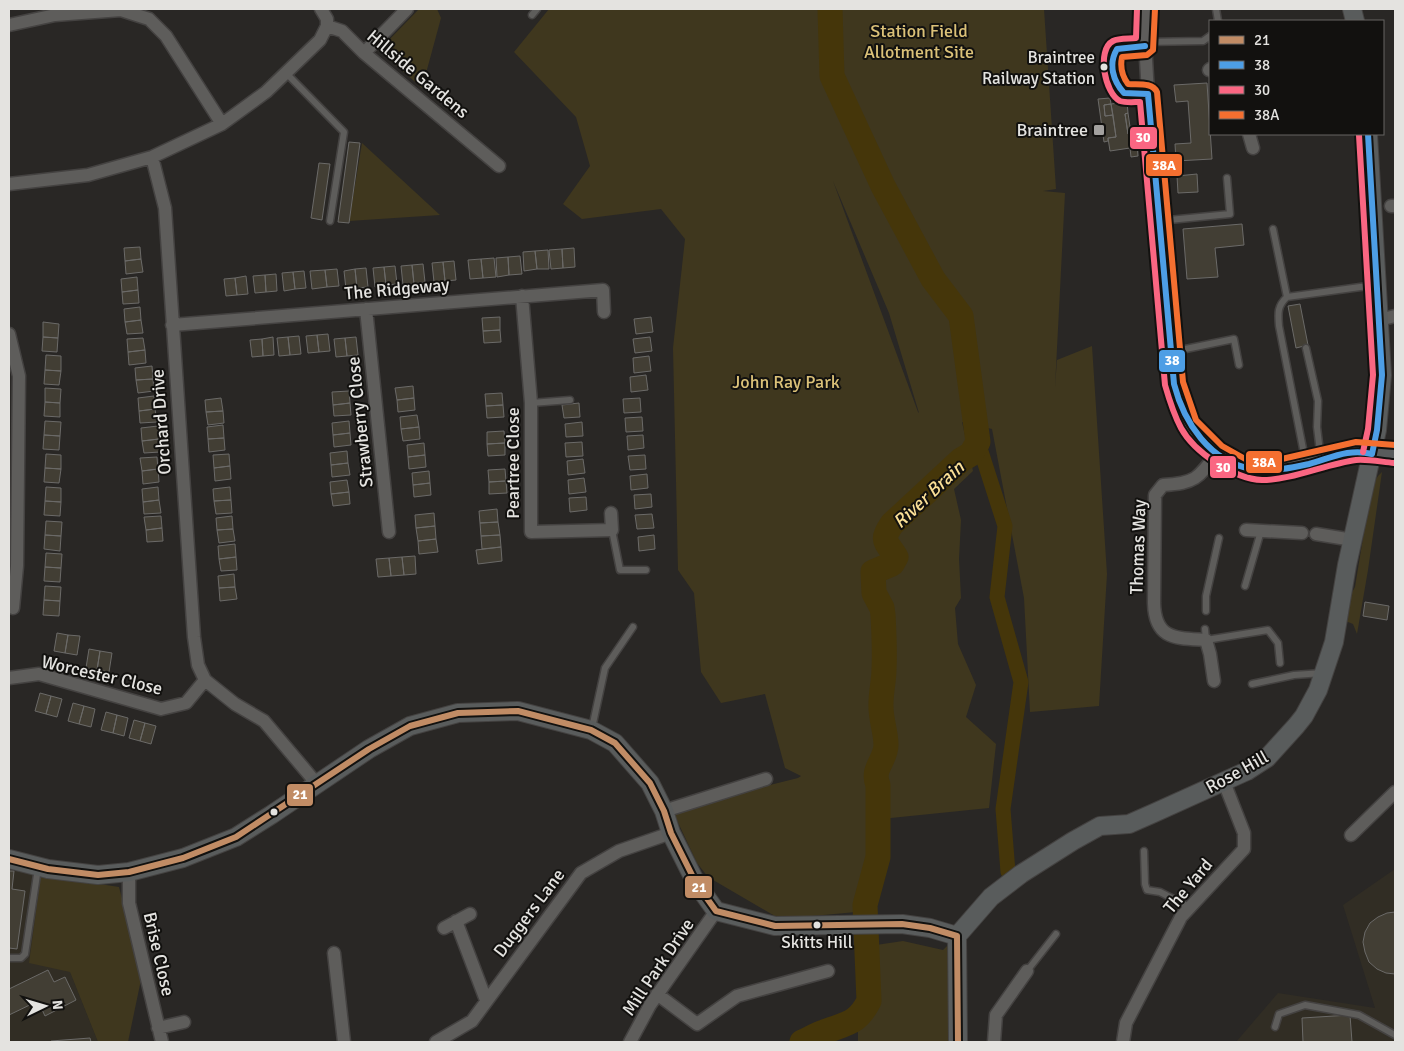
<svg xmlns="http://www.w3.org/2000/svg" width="1404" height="1051" viewBox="0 0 1404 1051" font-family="Signika,sans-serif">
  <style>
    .built { fill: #312d24 }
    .green { fill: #3f371e; fill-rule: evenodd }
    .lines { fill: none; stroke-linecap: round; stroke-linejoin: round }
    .canal { stroke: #45360a; stroke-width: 15 }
    .river { stroke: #45360a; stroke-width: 25 }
    .building { fill: #423e34; stroke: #6b6a68 }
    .lane-casing { stroke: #444241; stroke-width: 9 }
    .street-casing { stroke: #444241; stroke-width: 15 }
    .secondary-casing { stroke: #444241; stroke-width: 20 }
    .lane { stroke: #5e5d5b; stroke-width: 6 }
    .street { stroke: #5e5d5b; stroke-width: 12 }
    .secondary { stroke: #595c5c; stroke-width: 18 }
    .bus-1-casing { stroke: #12110f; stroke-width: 10 }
    .bus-2-casing { stroke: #12110f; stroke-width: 10 }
    .bus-3-casing { stroke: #12110f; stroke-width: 10 }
    .bus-4-casing { stroke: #12110f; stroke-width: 10 }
    .bus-1 { stroke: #c18c65; stroke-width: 6 }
    .bus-2 { stroke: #4d9ee5; stroke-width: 6 }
    .bus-3 { stroke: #fa6682; stroke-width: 6 }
    .bus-4 { stroke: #f46f30; stroke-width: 6 }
    .bus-dot { fill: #e4e3e0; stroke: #12110f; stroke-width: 2 }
    .poi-dot { fill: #a3a19f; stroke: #12110f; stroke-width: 2 }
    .labels { text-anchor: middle; stroke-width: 4; stroke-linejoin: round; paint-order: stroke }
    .bus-label { font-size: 17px; fill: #e4e3e0; stroke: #12110f; text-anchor: end }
    .park-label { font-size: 18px; fill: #dbc178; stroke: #12110f }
    .street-label { font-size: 18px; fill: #e4e3e0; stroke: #12110f }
    .poi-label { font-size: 18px; fill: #e4e3e0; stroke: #12110f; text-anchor: end }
    .water-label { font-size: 19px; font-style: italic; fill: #fadf96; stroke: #12110f }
    .line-badge { stroke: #12110f; stroke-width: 2 }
    .badge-label { font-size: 14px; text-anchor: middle; font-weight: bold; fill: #fff }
  </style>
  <rect width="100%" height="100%" fill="#292725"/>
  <!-- built -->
  <path class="built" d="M9,867l32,8 29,97 28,70h-89z
    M1395,869v173h-159l42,-49 97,15 -32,-103z"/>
  <!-- green -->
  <path class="green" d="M419,9h18l4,9 -19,70 -34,-30 -1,-16z
    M549,9h495l12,180 -13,2 22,2 -10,194 2,-27 35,-14 15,228 -8,132 -69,6 -6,-114 -32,-169 -30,-7 11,49 -19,18 7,31 -2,39 2,39 -6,10 3,36 18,41 -10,32 30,27 -7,64 -118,12 1,14 -16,78 -76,7 -72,-42 -11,-14 -23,-49 40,-15 84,-21 3,-2 -16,-8 -20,-74 -44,9 -20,-31 -7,-79 -16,-23 -5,-222 12,-109 -24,-30 -79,10 -19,-15 27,-38 -14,-49 -62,-65zM833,181l56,132 30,100 -1,-1z
    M362,143l78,72 -91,6z
    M1382,472l-14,98 -11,64 -4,-10 -5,-2 -3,1 3,-24 7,-12 9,-55 4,-40 10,-16z
    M41,875l78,12 23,88 -14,67h-30l-28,-70 -41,-9z
    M957,936l-6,106h-93v-25l20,-21 -2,-51 27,-4 40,9z"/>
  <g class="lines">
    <!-- canal -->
    <path class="canal" d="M978,442l27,84 -8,71 24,85 -18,127 5,63"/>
    <!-- river -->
    <path class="river" d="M802,1042c7,-3 15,-8 22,-10 23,-9 33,-8 45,-31l-4,-96 13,-48v-72c-7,-16 8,-25 8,-40 0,-14 -6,-27 -5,-42 0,-11 3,-23 3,-34 1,-18 0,-36 -1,-54l-1,-7 -8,-15 -1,-21 19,-8 4,-7c-10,-16 -16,-16 -4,-33l69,-64 10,-6 7,-12 -17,-126 -28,-37 -50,-93 -51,-110 -2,-67"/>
  </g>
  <!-- building -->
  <path class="building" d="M1207,83l5,76 -36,2 -1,-17 16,-1 -3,-42 -12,1 -2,-17z
    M1110,98l1,6 -7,1 1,11 8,-1 3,22 -8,1v3l-4,1 -6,-43z
    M1127,102l1,11 -3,1 3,20h4l1,11 4,-1 1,12 -7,1 -1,-9 -20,3 -2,-13 8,-1 -5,-33z
    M1111,104l2,11 -8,1 -1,-11z
    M1128,113l3,21h-3l-3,-20z
    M349,142l11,1 -11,80 -11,-1z
    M319,163l11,1 -8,56 -11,-2z
    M1197,174l1,18 -20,1 -1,-17z
    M1242,224l2,21 -29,3 3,29 -31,2 -4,-50z
    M140,247l1,12 -16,2 -1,-13z
    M574,248l1,19 -12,1 -1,-19z
    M562,249l1,19 -12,1 -2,-19z
    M548,250l1,19h-12l-2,-18z
    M535,251l2,18 -13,2 -1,-19z
    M520,256l2,18 -13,1 -1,-18z
    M508,257l1,18 -12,2 -1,-19z
    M494,258l2,19 -13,1 -2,-19z
    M141,259l2,13 -17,2 -1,-13z
    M481,259l2,19 -13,1 -2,-19z
    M454,261l2,19 -11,1 -2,-19z
    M443,262l2,19 -11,1 -2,-19z
    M423,264l2,18 -11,2 -2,-19z
    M412,265l2,19 -11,1 -2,-19z
    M395,266l2,18 -11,1 -2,-18z
    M384,267l2,18 -11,2 -2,-19z
    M366,268l2,19 -11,1 -2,-19z
    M337,269l2,17 -12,1 -2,-17z
    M355,269l2,19 -11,1 -2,-18z
    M325,270l2,17 -15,2 -2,-18z
    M304,271l2,17 -11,1 -2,-17z
    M293,272l2,17 -11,2 -2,-18z
    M276,274l1,17 -11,1 -1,-17z
    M265,275l1,17 -11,1 -2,-17z
    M246,276l2,18 -11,1 -2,-17z
    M137,277l1,13 -16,2 -1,-13z
    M235,278l2,17 -11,1 -2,-17z
    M138,290l1,13 -16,1 -1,-12z
    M1300,304l8,41 -12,3 -8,-42z
    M140,307l1,13 -16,2 -1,-13z
    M500,317v13l-17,1 -1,-13z
    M651,317l2,15 -17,2 -2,-15z
    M141,320l2,13 -16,1 -2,-12z
    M43,322l16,2 -1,14 -15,-1z
    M500,330l1,12 -17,1 -1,-12z
    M328,334l2,17 -11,1 -2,-17z
    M317,335l2,17 -11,1 -2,-17z
    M299,336l2,18 -11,1 -2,-18z
    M43,337l15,1 -1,14 -15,-1z
    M273,337l1,18 -11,1 -1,-17z
    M288,337l2,18 -11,1 -2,-18z
    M356,337l2,18 -11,1 -2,-18z
    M650,337l2,14 -17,2 -2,-14z
    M143,338l2,12 -17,2 -1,-13z
    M345,338l2,18 -11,1 -2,-18z
    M262,339l1,17 -11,1 -2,-17z
    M145,350l1,13 -17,2 -1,-13z
    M46,355l15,1v15l-16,-1z
    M649,356l2,15 -17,2 -1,-15z
    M152,366l1,13 -17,1 -1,-12z
    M45,370l16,1 -2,14 -15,-1z
    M646,375l2,15 -17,2 -1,-15z
    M153,379l1,12 -16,2 -2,-13z
    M413,386l1,12 -17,2 -2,-12z
    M45,388l16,1 -1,14 -15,-1z
    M349,391l1,12 -17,2 -1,-13z
    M502,393l1,12 -17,1 -1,-12z
    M154,396l1,13 -16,2 -1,-13z
    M221,398l2,13 -17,1 -1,-12z
    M414,398l1,12 -17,2 -1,-12z
    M640,398l1,14 -17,1 -1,-14z
    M45,402l15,1v14l-16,-1z
    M350,403l1,12 -17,1 -1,-11z
    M579,403l1,14 -16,1 -2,-13z
    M503,405l1,12 -17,1 -1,-12z
    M155,409l2,13 -17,1 -1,-12z
    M223,411l1,12 -16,2 -2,-13z
    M417,415l2,12 -18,2 -1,-12z
    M642,417l1,14 -17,1 -1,-14z
    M45,421l16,1 -1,14 -16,-1z
    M349,421l1,12 -17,2 -1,-12z
    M582,422l1,14 -17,1 -1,-13z
    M223,425l1,13 -16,1 -1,-12z
    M158,426l1,13 -17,2 -1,-13z
    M419,427l1,12 -17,2 -2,-12z
    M504,431l1,12 -18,1v-12z
    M350,433l1,12 -17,2 -1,-12z
    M44,435l16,1 -1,14 -16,-1z
    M643,435l1,13 -16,2 -1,-14z
    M224,438l1,12 -16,2 -1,-13z
    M159,439l1,13 -16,1 -2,-12z
    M582,442l1,14 -17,1 -1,-14z
    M424,443l1,12 -17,2 -1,-12z
    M505,443v12l-17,1 -1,-12z
    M347,451l1,12 -17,2 -1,-12z
    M46,454l15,1v14l-16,-1z
    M229,454l1,12 -16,2 -1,-13z
    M425,455l1,12 -17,2 -1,-12z
    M645,455l1,14 -16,1 -2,-14z
    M157,457l1,12 -16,2 -2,-13z
    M583,459l2,14 -17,2 -1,-14z
    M348,463l2,12 -18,2 -1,-12z
    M230,466l1,13 -16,2 -1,-13z
    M45,468l16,1 -2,14 -15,-1z
    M158,469l1,13 -16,2 -1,-13z
    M505,469l1,12 -17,1 -1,-12z
    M429,471l1,12 -17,2 -1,-12z
    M647,474l1,14 -17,2 -1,-14z
    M584,478l2,14 -17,2 -1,-14z
    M347,480l2,12 -18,2 -1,-12z
    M506,481l1,12 -18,1v-12z
    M430,483l1,12 -17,2 -1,-12z
    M46,487l15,1v14l-16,-1z
    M158,487l1,13 -16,2 -1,-13z
    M230,487l1,13 -17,1 -1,-12z
    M349,492l1,12 -17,2 -2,-12z
    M651,494l1,13 -17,2 -1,-14z
    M586,497l1,13 -17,2 -1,-14z
    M159,500l2,13 -17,1 -1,-12z
    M231,500l1,13 -16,1 -2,-13z
    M45,501l16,1 -1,14 -16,-1z
    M497,509l1,13 -18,1 -1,-12z
    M434,513l1,13 -19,2 -1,-13z
    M652,514l2,14 -17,1 -2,-14z
    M161,516l1,12 -16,2 -2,-13z
    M232,516l1,13 -16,1 -1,-12z
    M46,521l16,1 -1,14 -16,-1z
    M498,522l2,13 -19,1 -1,-13z
    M435,526l1,13 -18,2 -2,-13z
    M162,528l1,13 -16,1 -1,-12z
    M233,529l2,12 -16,2 -2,-13z
    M45,535l16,1 -1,15 -16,-2z
    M500,535l1,12 -19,2 -1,-13z
    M654,535l1,14 -16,2 -1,-14z
    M436,539l2,13 -19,2 -1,-13z
    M235,544l1,13 -17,2 -1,-13z
    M501,547l1,14 -24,3 -2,-14z
    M46,553l16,1 -1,14 -16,-1z
    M415,556l1,18 -12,1 -2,-18z
    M236,557l1,13 -16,1 -2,-12z
    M402,557l2,18 -13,1 -2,-18z
    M389,558l2,18 -13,1 -2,-18z
    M45,567l16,1 -1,14 -16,-1z
    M234,574l1,13 -16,1 -1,-12z
    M45,586l16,1 -1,14 -16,-1z
    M235,587l2,12 -17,2 -1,-13z
    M44,600l16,1 -1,15 -16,-1z
    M1365,602l24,4 -2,14 -24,-4z
    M57,633l11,2 -3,18 -11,-2z
    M68,635l12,1 -3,19 -12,-2z
    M89,649l11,2 -3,19 -11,-2z
    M100,651l12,2 -3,19 -12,-2z
    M40,693l11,3 -5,18 -11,-3z
    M51,696l11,3 -5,18 -11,-3z
    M73,703l11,3 -5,18 -11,-3z
    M84,706l11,3 -4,18 -12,-3z
    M106,712l11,3 -4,18 -12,-3z
    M117,715l11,3 -4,18 -11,-3z
    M134,720l11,3 -5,18 -11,-3z
    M145,723l11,3 -5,18 -11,-3z
    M9,871h5l-2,18 13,2 -8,58 -8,-1z
    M1395,912v62l-9,-1 -9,-4 -8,-7 -4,-10 -2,-10 2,-10 5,-9 8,-6 9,-4z
    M48,970l6,12 11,-5 11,23 -31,16 -7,-15 -29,14v-26z
    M1350,1015l2,27h-49l-1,-24z
    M90,1038l1,4h-40v-1z"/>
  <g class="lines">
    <!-- lane casing -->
    <g class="lane-casing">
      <path id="lane" d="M1216,9l2,12
        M532,15l5,-6
        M1145,42l58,-1 7,-5
        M1145,46l-28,3c-10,12 -3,35 7,44l24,1
        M286,73l58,59 -14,89
        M1159,221l71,-7 -3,-36
        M1273,229l14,68
        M1306,348l12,53 -1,26 4,33
        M1171,352l63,-13 5,26
        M531,403l39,-3
        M1306,464l-27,-138c-1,-12 -2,-20 8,-29l88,-12
        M612,530l8,40h26
        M1245,586l16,-55
        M1206,611v-15l13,-58
        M1205,629l1,11 62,-10 10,13 2,20
        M1252,684l42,-9 29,-2
        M592,728l13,-60 28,-41
        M1144,851l1,33 2,6 13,2 29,15
        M9,958h12l4,-4 13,-86
        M1027,971l29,-37
        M1275,1027l4,-13 26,-9 54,10 36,20"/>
    </g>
    <!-- street casing -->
    <g class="street-casing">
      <path id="street" d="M1146,9l-1,33 3,52 23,258 7,46 11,27 8,10 20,18 18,11 17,6h22l83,-19 15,3
        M9,25l46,-10 66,-5 28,9 17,17 56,88
        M327,26l15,5 22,22 135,113
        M364,53l43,-44
        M1209,70l1,-1
        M1249,134l4,14
        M152,157l13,51 29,429 4,28 7,15 30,24 29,17 53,63
        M9,184l79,-9 64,-18 70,-33 44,-32 54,-52 7,-14v-7l-6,-10
        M1391,206h4
        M522,296l9,107v129l81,-2 -1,-17
        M366,309l23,223
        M1379,320l16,-4
        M172,325l431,-35 1,22
        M9,334l10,42 -2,190 -4,42
        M1246,530l56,3
        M1316,534l37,6
        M9,678l30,-4 122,35 25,-6 19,-23
        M1214,681l-4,-27 -4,-14c-30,-2 -51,0 -52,-37l1,-108 8,-10c32,-2 35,-6 54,-32
        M664,811l102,-32
        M1351,835l44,-43
        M129,872v31l33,139
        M456,921l30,79
        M444,928l26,-14
        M334,953l10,89
        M657,994l40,30 40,-28 91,-25
        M158,1028l26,-6
        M436,1042l36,-21 109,-148 38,-22 52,-18
        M630,1042l20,-37 66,-94
        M994,1042l2,-27 31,-44
        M1123,1042l3,-19 55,-106 63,-68v-16l-20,-51"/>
    </g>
    <!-- secondary casing -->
    <g class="secondary-casing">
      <path id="secondary" d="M1352,9l3,12
        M1372,454h23
        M9,859l39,10 50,6 31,-3 54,-14 53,-21 35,-22 98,-66 41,-23 48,-13 60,-2 73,19 24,13 35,40 14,28 7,22 25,50 20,28 59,15 127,-2 28,4 27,8
        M957,936l34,-39 30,-23 52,-33 27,-15 29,-2 25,-11 93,-42 20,-13 29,-32 8,-10 14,-26 16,-48 13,-77 30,-135 5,-55 -14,-241
        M957,936l1,106"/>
    </g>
    <!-- lane -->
    <use href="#lane" class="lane"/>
    <!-- street -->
    <use href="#street" class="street"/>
    <!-- secondary -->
    <use href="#secondary" class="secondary"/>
    <!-- bus-1 casing -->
    <g class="bus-1-casing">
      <path id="bus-1" d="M9,859l39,10 50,6 31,-3 54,-14 53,-21 133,-88 41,-23 48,-13 60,-2 73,19 24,13 35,40 14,28 7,22 25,50 20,28 59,15 127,-2 28,4 27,8
        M957,936l1,106"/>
    </g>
    <!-- bus-2 casing -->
    <g class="bus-2-casing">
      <path id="bus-2" d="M1145,46l-28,3c-9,15 -4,32 7,44l24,1
        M1148,94l26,290c10,39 36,78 78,85 19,3 39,-1 57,-5 22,-6 40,-16 63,-10
        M1368,134l14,241 -5,55 -5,24"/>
    </g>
    <!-- bus-3 casing -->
    <g class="bus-3-casing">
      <path id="bus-3" d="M1137,9l-1,29c-6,1 -17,0 -23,3 -17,9 -8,53 7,60 6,2 14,1 20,1l25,283c4,14 9,30 16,43 13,24 53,51 81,52 30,0 64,-16 94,-20 12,-1 26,2 38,3
        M1359,135l14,240 -5,54 -5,23"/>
    </g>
    <!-- bus-4 casing -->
    <g class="bus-4-casing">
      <path id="bus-4" d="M1155,9l-2,41 -6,5 -25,2c-2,10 0,19 6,27 10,1 24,-2 29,8l26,290 13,38 26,26 25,14 15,2 11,-1 83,-19 39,3"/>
    </g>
    <!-- bus-1 -->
    <use href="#bus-1" class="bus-1"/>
    <!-- bus-2 -->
    <use href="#bus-2" class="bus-2"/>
    <!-- bus-3 -->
    <use href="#bus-3" class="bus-3"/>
    <!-- bus-4 -->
    <use href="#bus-4" class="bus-4"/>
  </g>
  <!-- markers -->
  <g class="bus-dot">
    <circle cx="1104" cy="67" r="4.5"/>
    <circle cx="274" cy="812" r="4.5"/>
    <circle cx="817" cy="925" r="4.5"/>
  </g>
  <rect class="poi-dot" x="1093" y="124" width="12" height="12" rx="2.5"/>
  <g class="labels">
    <!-- bus labels -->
    <g class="bus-label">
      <text x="1095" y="63">Braintree<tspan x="1095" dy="21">Railway Station</tspan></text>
      <text x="817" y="948" text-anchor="middle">Skitts Hill</text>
    </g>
    <!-- park labels -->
    <g class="park-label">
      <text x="919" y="37">Station Field<tspan x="919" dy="21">Allotment Site</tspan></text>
      <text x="786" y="388">John Ray Park</text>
    </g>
    <!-- street labels -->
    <g class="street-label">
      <text transform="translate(418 74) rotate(40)" y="6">Hillside Gardens</text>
      <text transform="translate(397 289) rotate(-5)" y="6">The Ridgeway</text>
      <text transform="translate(161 422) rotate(-94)" y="6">Orchard Drive</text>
      <text transform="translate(360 422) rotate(-96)" y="6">Strawberry Close</text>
      <text transform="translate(513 463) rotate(-90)" y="6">Peartree Close</text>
      <text transform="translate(1138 547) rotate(-88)" y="6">Thomas Way</text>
      <text transform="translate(102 675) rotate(13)" y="6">Worcester Close</text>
      <text transform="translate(1237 772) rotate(-29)" y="6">Rose Hill</text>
      <text transform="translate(1188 886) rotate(-50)" y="6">The Yard</text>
      <text transform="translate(529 913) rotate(-53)" y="6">Duggers Lane</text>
      <text transform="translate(159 954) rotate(77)" y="6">Brise Close</text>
      <text transform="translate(658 967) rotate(-56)" y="6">Mill Park Drive</text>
    </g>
    <!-- poi labels -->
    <g class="poi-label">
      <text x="1088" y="136">Braintree</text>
    </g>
    <!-- water labels -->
    <g class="water-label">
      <text transform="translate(928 494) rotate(-43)" y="7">River Brain</text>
    </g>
  </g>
  <g class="line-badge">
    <rect x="1129" y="126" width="29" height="24" rx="5" fill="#fa6682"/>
    <rect x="1145" y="153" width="38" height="24" rx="5" fill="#f46f30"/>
    <rect x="1158" y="349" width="28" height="24" rx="5" fill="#4d9ee5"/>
    <rect x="1245" y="450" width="38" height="24" rx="5" fill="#f46f30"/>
    <rect x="1209" y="455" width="28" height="24" rx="5" fill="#fa6682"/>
    <rect x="286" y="783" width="28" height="24" rx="5" fill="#c18c65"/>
    <rect x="684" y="875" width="29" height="24" rx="5" fill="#c18c65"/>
  </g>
  <g class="badge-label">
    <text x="1143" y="142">30</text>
    <text x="1164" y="170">38A</text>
    <text x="1172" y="365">38</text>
    <text x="1264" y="467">38A</text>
    <text x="1223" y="472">30</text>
    <text x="300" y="799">21</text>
    <text x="699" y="892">21</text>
  </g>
  <!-- border -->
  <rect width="1404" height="1051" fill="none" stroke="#e4e3e0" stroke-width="20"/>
  <!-- legend -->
  <rect x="1209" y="20" width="175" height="115" fill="#12110f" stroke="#666563"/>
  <rect x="1219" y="36" width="25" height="8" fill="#c18c65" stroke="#666563"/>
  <text x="1254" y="45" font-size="15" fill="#e4e3e0">21</text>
  <rect x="1219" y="61" width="25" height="8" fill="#4d9ee5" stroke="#666563"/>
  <text x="1254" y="70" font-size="15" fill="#e4e3e0">38</text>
  <rect x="1219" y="86" width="25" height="8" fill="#fa6682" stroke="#666563"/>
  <text x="1254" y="95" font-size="15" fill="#e4e3e0">30</text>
  <rect x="1219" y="111" width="25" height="8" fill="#f46f30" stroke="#666563"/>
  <text x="1254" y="120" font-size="15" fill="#e4e3e0">38A</text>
  <!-- north arrow -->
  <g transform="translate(45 1006) rotate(85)" stroke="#12110f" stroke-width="4" paint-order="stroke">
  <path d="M0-4L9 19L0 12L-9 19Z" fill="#e4e3e0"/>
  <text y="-8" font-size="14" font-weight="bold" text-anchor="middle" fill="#e4e3e0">N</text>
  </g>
</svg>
